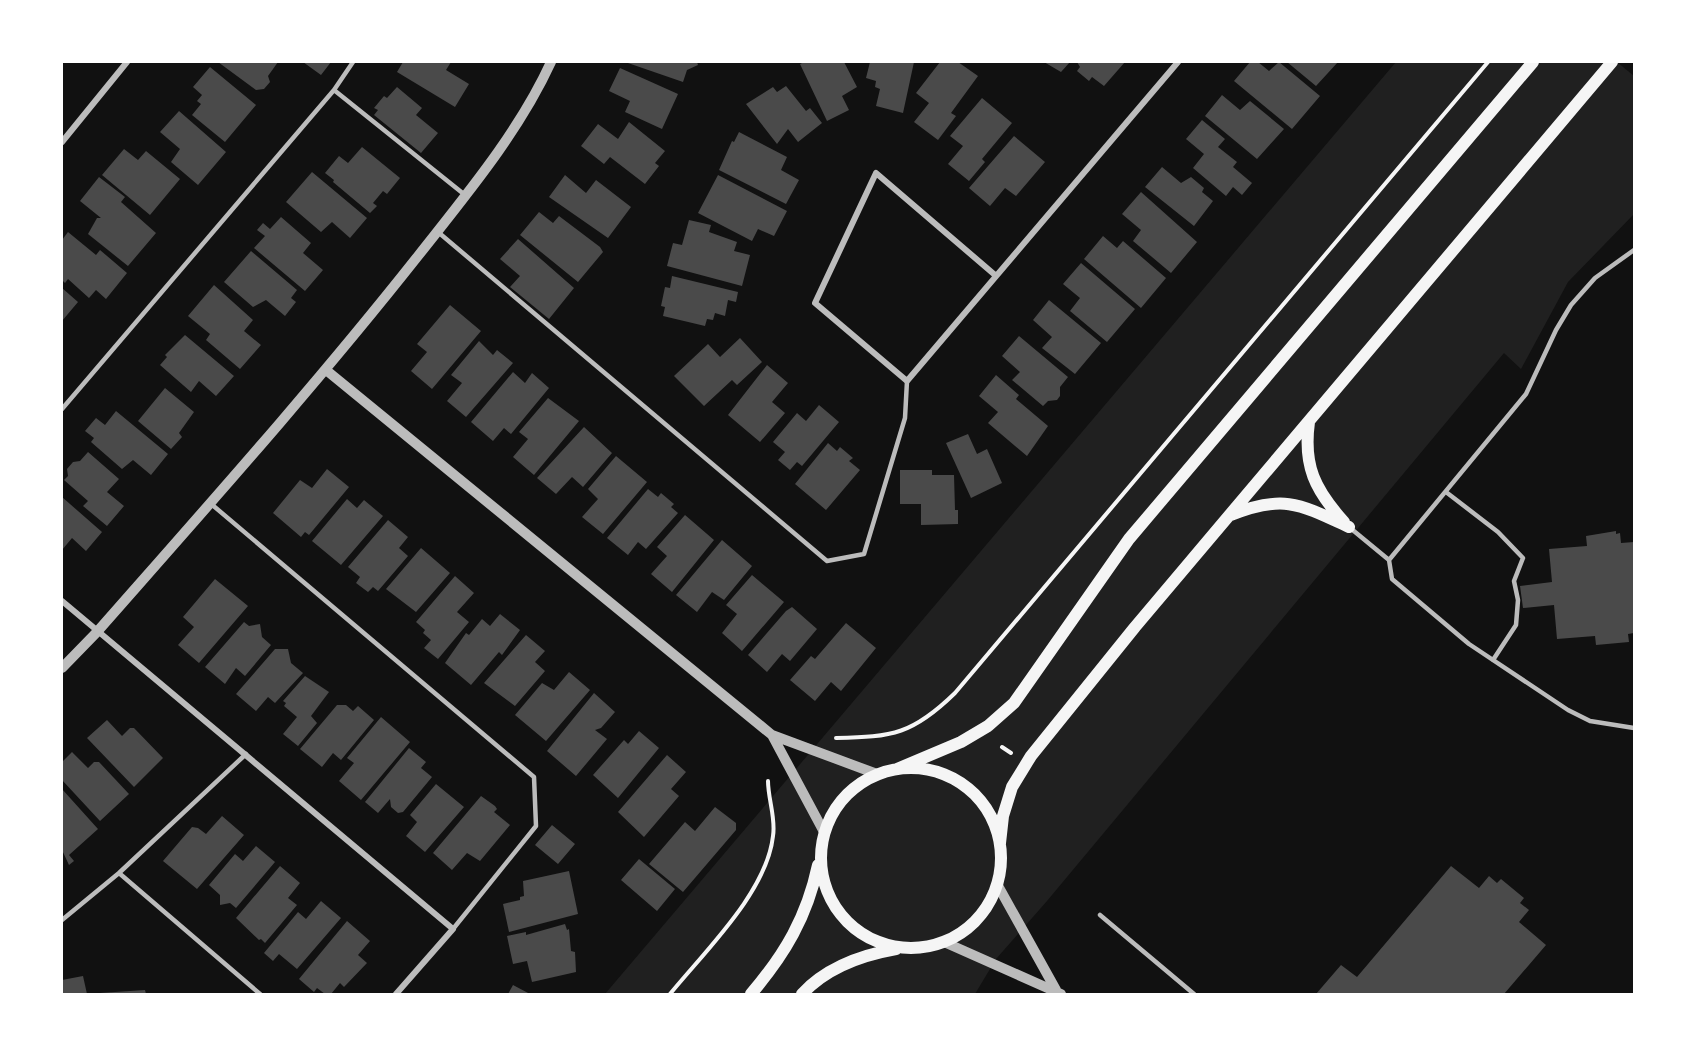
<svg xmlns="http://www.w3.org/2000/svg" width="1696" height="1056" viewBox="0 0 1696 1056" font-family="Ubuntu,sans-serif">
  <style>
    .green { fill: #202020 }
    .building { fill: #4a4a4a }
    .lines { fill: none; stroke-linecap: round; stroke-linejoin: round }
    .path { stroke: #f5f5f5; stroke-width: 4 }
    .service { stroke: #bcbcbc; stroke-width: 4.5 }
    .minor { stroke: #bcbcbc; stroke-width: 6 }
    .tertiary { stroke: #bcbcbc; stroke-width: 10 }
    .secondary { stroke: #f5f5f5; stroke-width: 12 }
  </style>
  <rect width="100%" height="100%" fill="#111"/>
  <!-- green -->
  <path class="green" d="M1396,62h221l17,14v138l-66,68 -47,87 -17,-16 -457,548 -51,58 -21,35h-370z"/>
  <!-- building -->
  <path class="building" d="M218,62h60l-10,14 2,6 -6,7 -8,1z
    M303,62h28l-10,13z
    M403,62h48l-5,8 23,14 -14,23 -58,-35z
    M625,62h72l1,3 -11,5 -4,12z
    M804,62h40l13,25 -15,9 7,14 -22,11 -27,-57z
    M870,62h44l-11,51 -27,-7 4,-17 -5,-2 1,-6 -10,-3z
    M940,62h18l20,14 -27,37 5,3 -18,24 -24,-18 15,-19 -13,-10z
    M1044,62h26l-9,10z
    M1077,62h48l-21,24 -12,-9 -3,4 -12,-10 3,-4z
    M1250,62h8l11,9 10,-9 41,34 -28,33 -58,-48z
    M1287,62h51l-22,24z
    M210,67l46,38 -31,37 -33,-27 9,-11 -4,-3 5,-6 -9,-8z
    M620,68l58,26 -16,35 -37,-17 5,-11 -21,-10z
    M786,86l20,25 4,-3 12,15 -24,19 -10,-13 -11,15 -31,-40 27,-17 4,5z
    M397,87l25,21 -6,7 22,18 -17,20 -47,-38 4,-5 -4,-2 10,-12 3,2z
    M1222,95l18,15 10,-9 34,28 -27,30 -52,-43z
    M982,98l30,25 -30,36 3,3 -16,19 -21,-17 15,-18 -13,-10z
    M179,111l47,41 -28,33 -27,-23 9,-13 -20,-17z
    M1202,120l23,19 -7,8 19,15 -4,5 19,16 -10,12 -9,-8 -7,9 -33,-28 11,-14 -18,-15z
    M629,122l36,29 -10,12 4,3 -14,18 -35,-27 -6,7 -23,-18 17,-22 20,15z
    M739,132l48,25 -6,13 18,10 -13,24 -67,-34 13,-29 2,1z
    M1014,136l31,26 -29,34 -11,-8 -15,18 -21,-18z
    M362,147l38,31 -13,16 -4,-3 -10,12 4,3 -7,7 -37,-31 1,-2 -9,-7 14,-17 9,7z
    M124,149l14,11 8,-9 34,28 -30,36 -48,-40z
    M1162,167l19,16 10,-6 13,11 -2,4 11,9 -19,25 -49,-39z
    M312,172l55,46 -17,20 -18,-16 -11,10 -35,-30z
    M565,175l21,18 10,-13 35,27 -23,31 -59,-41z
    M718,175l69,36 -13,25 -16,-7 -6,12 -54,-28z
    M99,177l26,20 -4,5 35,31 -28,33 -40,-32 9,-16h4l-21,-17z
    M1141,192l56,50 -26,31 -38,-32 8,-11 -19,-16z
    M539,212l14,11 6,-7 41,31 3,5 -25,30 -58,-47z
    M281,217l30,26 -8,10 20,17 -18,21 -51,-43 11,-12 -8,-6 6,-7 7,6z
    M689,220l22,5 -2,7 28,10 -3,9 16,4 -8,31 -75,-20 6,-23 9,2z
    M68,232l28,23 4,-5 27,23 -21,26 -10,-9 -7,8 -21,-19 -3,4 -3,-3v-40z
    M1103,236l14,12 6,-7 43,37 -25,30 -57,-49z
    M518,239l56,49 -25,31 -39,-32 10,-11 -20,-17z
    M251,251l46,39 -6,8 5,4 -11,14 -19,-16 -13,7 -29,-25z
    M1081,263l54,46 -28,33 -37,-31 10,-13 -17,-14z
    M672,276l66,16 -2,10 -8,-2 -3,16 -10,-3 -2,7 -6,-1 -2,7 -42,-10 2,-9 -4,-1 4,-19 5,1z
    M214,285l39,35 -9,11 17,14 -21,24 -34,-29 4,-6 -22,-18z
    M62,288l16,14 -16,19z
    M1049,300l52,43 -26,31 -33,-26 10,-11 -19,-17z
    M450,305l31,26 -49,58 -21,-18 16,-19 -10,-8z
    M185,335l49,41 -18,20 -17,-15 -8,11 -31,-27 7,-8 -2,-2z
    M1019,336l49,41 -8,10v9l-3,4 -9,1 -5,5 -31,-26 8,-8 -18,-16z
    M740,338l22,24 -25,23 -5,-5 -28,26 -30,-30 34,-32 12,13z
    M479,341l14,14 4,-5 16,13 -47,54 -19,-16 15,-18 -11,-8z
    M767,365l21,18 -16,19 13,11 -25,29 -32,-27z
    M513,372l12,11 7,-10 17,15 -38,46 -7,-6 -11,13 -22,-19z
    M996,375l23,20 -3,4 32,27 -21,30 -39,-33 10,-11 -19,-16z
    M165,388l29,24 -15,21 3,4 -11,12 -33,-28z
    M548,398l31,23 -45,54 -21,-18 15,-18 -9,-7z
    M819,405l20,17 -37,44 -5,-4 -7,8 -12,-10 7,-8 -12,-10 24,-29 9,8z
    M116,411l52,43 -17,21 -18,-15 -11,9 -31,-27 3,-4 -9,-7 11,-13 9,7z
    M584,427l28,26 -29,34 -11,-10 -16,17 -19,-16z
    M968,434l9,20 10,-5 15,34 -31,15 -25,-55z
    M828,443l9,8 3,-4 13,11 -4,3 11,9 -34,40 -31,-26z
    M88,452l31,27 -12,13 17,14 -17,20 -24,-20 5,-5 -24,-21 4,-4 -1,-7 6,-7 7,-1z
    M616,456l31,26 -44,52 -21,-17 16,-18 -10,-10z
    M327,469l22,18 -40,48 -4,-3 -4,5 -28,-24 27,-33 12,8z
    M900,470h32v5h22l1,35h3v14l-37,1v-21h-21z
    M648,489l10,8 3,-4 13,11 -3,3 7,6 -32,36 -8,-7 -10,13 -21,-17z
    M62,497l40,35 -16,19 -14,-13 -10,12z
    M347,499l10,9 7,-8 19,16 -42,49 -29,-24z
    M685,515l29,25 -42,52 -21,-18 16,-18 -10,-9z
    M388,520l20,17 -9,11 9,8 -30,35 -5,-4 -5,5 -12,-9 4,-6 -12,-10z
    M1616,531v3l4,-1 1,10 13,-1v91l-6,1 1,8 -33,3 -1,-9 -38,3 -3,-34 -31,3 -3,-22 32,-4 -3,-33 38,-3 -1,-10z
    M722,540l30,26 -28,34 -12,-8 -15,20 -21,-17z
    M421,548l29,25 -34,39 -30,-23z
    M752,575l32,27 -42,49 -20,-18 15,-19 -11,-9z
    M455,576l19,17 -17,19 12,10 -31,37 -14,-11 7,-8 -8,-7 2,-3 -9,-8z
    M215,579l33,27 -49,57 -21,-18 16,-18 -11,-10z
    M792,607l25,22 -27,32 -8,-7 -15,18 -19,-17 38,-44z
    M500,614l20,16 -18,25 -3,-3 -28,33 -26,-22 21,-30 3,2 13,-16 8,7z
    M244,622l5,4 11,-2 2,13 9,8 -26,31 -9,-8 -11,16 -20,-17z
    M846,623l30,25 -35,43 -10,-9 -16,19 -25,-21 21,-24 4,3z
    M526,635l19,16 -10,11 10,9 -30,35 -31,-23z
    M275,649h13l3,14 12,10 -28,30 -7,-6 -12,14 -20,-17z
    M569,672l21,18 -44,51 -31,-26 27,-32 12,7z
    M305,676l24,16 -18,24 6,7 -19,23 -15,-12 14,-17 -13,-11 2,-3 -3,-2z
    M594,693l21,19 -14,16 -6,2 12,9 -31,37 -29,-25z
    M337,705h9l7,6 5,-5 16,14 -33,40 -8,-7 -11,14 -22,-18z
    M381,717l29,25 -49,58 -22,-19 15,-18 -7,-5z
    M107,720l15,16 8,-8h4l29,30 -29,29 -47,-49z
    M639,731l20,17 -41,50 -25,-23 31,-35 4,4z
    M409,748l17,14 -5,6 11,9 -29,35 -5,1 -7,-6 -1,-8 -12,14 -13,-11z
    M72,752l16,16 6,-6h5l30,32 -29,27 -38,-41v-18z
    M667,755l19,17 -15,17 8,7 -35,41 -26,-25z
    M436,784l28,23 -39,45 -19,-16 11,-14 -7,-7z
    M62,789l36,40 -29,26 5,6 -5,4 -7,-15z
    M481,796l14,10 2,3 -3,3 16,13 -30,36 -13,-8 -15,17 -19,-17z
    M715,807l21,16v7l-53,62 -34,-28 36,-42 10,9z
    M222,816l22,19 -47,54 -34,-28 29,-34 6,1 8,6z
    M552,825l23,19 -17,20 -23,-19z
    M256,846l19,16 -39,46 -6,-5 -10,2v-10l-11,-10 26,-31 8,7z
    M639,859l36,30 -18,22 -36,-31z
    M280,866l20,17 -12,15 9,7 -32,38 -4,-4 -2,1 -23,-22z
    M1451,866l28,22 10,-12 8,7 4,-4 23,19 -4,5 9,7 -10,12 27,23 -42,49h-188l25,-29 16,12z
    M569,871l9,43 -69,18 -6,-28 17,-4v-3l4,-1 -1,-15z
    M321,901l20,17 -44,51 -18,-15 -6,7 -9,-8 34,-41 8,7z
    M347,921l23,20 -12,14 9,8 -23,24 -4,-4 -9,11h-6l-8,-6 -3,4 -15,-13z
    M565,924l2,6 2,-1 2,22 4,1 1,20 -44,10 -5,-21 -14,3 -6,-28 19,-4v3z
    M83,976l4,18h-25v-14z
    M513,985l17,9h-22z
    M145,990l1,4h-46v-1z"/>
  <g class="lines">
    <!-- path -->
    <path class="path" d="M836,738c57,-1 77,-4 119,-45l533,-631
      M1002,747l9,6
      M670,994c34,-42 97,-102 103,-158 3,-18 -5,-37 -5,-55"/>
    <!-- service -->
    <path class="service" d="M334,90l131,105
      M438,232l389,329 37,-7 41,-136 2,-37
      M1634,250l-39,28 -24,27 -15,25 -30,64 -137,166 3,19 77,65 99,66 22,11 44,7
      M62,409l272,-319 19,-28
      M1446,492l52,40 25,26 -9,23 4,19 -2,25 -23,35
      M210,503l324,274 2,49 -83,103
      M1349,527l40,33
      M119,873l141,121
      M1100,915l94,79
      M62,920l57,-47 127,-119"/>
    <!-- minor -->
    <path class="minor" d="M62,142l65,-80
      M995,275l-119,-102 -61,130 92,78 271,-319
      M62,601l391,328 -57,65"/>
    <!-- tertiary -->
    <path class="tertiary" d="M326,370l446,365 105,39
      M62,668l35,-36c109,-124 219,-247 321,-376 48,-61 101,-124 133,-194
      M772,735l52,97
      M997,884l59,106
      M944,942l117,52"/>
    <!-- secondary -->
    <path class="secondary" d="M1309,422c-6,44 6,68 35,100
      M1231,515c52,-21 69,-11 118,12
      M821 858a90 90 0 1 1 180 0a90 90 0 1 1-180 0Z
      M897,769l64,-27 27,-16 26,-23 115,-164 404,-477
      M1000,843l3,-27 9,-29 19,-31 104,-129 477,-565
      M751,994c34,-40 56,-77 67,-129
      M802,994c24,-26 60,-39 94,-45"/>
  </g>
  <!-- border -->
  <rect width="1696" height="1056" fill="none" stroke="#ffffff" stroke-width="126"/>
</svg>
